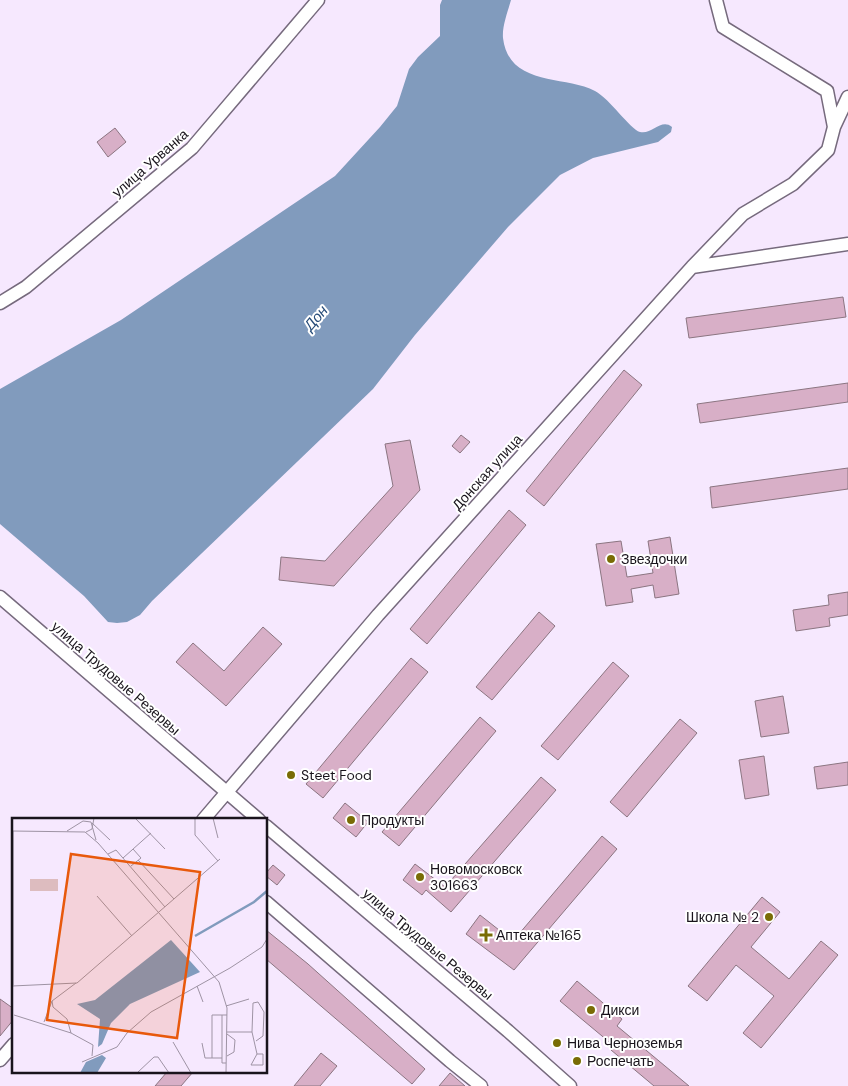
<svg xmlns="http://www.w3.org/2000/svg" width="848" height="1086" viewBox="0 0 848 1086" font-family="'DM Sans',sans-serif">
  <style>
    .water { fill: #819bbd }
    .building { fill: #d8afc7; stroke: #8b7581 }
    .lines { fill: none; stroke-linecap: round; stroke-linejoin: round }
    .minor-casing { stroke: #766a7d; stroke-width: 15 }
    .minor { stroke: #fff; stroke-width: 12 }
    .poi-dot { fill: #796c05; stroke: #fff; stroke-width: 2 }
    .labels { text-anchor: middle; stroke-width: 4; stroke-linejoin: round; paint-order: stroke }
    .street-label { font-size: 14px; fill: #19141c; stroke: #fff }
    .poi-label { font-size: 14px; fill: #19141c; stroke: #fff; text-anchor: start }
    .water-label { font-size: 15px; font-style: italic; fill: #274c79; stroke: #fff }
    .inset-river { fill: none; stroke: #819bbd; stroke-width: 2.5 }
    .inset-road { fill: none; stroke: #9e93a4; stroke-width: 1 }
    .view { fill: #e8590c; fill-opacity: 0.15; stroke: #e8590c; stroke-width: 2.5 }
    .inset-edge { fill: none; stroke: #19141c; stroke-width: 2.5 }
  </style>
  <rect width="100%" height="100%" fill="#f6e8fe"/>
  <!-- water -->
  <path class="water" d="M442,0h69c-3,11 -9,26 -8,38 6,49 61,37 92,53 15,8 35,38 45,41 12,3 21,-14 32,-5l-1,5 -13,10 -65,16 -33,17 -52,52 -93,108 -42,54 -221,212 -12,14 -13,7 -10,1 -9,-1 -24,-26 -84,-72v-135l121,-69 214,-144 45,-49 17,-21 12,-37 9,-12 22,-21v-31z"/>
  <!-- building -->
  <path class="building" d="M115,128l11,14 -18,15 -11,-15z
    M843,297l3,20 -157,21 -3,-20z
    M624,370l18,15 -98,121 -18,-15z
    M848,383v19l-148,21 -3,-19z
    M461,435l9,7 -10,11 -8,-7z
    M410,440l10,50 -86,96 -55,-6 2,-23 44,4 68,-75 -8,-42z
    M848,468v21l-136,19 -2,-21z
    M509,510l17,15 -99,119 -17,-15z
    M670,537l9,57 -24,4 -2,-13 -22,4 2,13 -27,4 -10,-62 25,-3 6,36 26,-4 -5,-32z
    M848,592v23l-19,3 1,8 -34,5 -3,-21 36,-5 -1,-10z
    M539,612l16,14 -63,74 -16,-13z
    M263,627l19,17 -56,62 -50,-44 17,-19 31,28z
    M411,658l17,14 -105,126 -17,-14z
    M613,662l16,14 -71,84 -17,-14z
    M783,696l6,37 -28,4 -6,-36z
    M480,717l16,14 -97,115 -17,-14z
    M680,719l17,14 -70,84 -17,-15z
    M764,756l5,39 -24,4 -6,-39z
    M848,762v23l-31,4 -3,-22z
    M541,777l15,13 -105,122 -25,-22 -4,5 -19,-15 12,-16 30,23z
    M345,803l23,19 -12,15 -23,-19z
    M602,836l15,13 -103,121 -48,-36 14,-19 33,26z
    M273,865l12,10 -8,10 -11,-9v-3z
    M762,897l18,15 -29,35 38,32 32,-38 17,14 -77,93 -18,-15 31,-37 -38,-31 -29,36 -19,-15z
    M266,930l42,34 117,105 -13,15 -146,-125z
    M577,981l45,38 -5,7 72,60h-35l-43,-36 3,-4 -54,-45z
    M0,999l14,10v10l-14,17z
    M321,1053l16,13 -17,20h-26z
    M167,1072h26l-12,14h-26z
    M450,1073l15,13h-26z"/>
  <g class="lines">
    <!-- minor casing -->
    <g class="minor-casing">
      <path id="minor" d="M834,127l14,-30
        M692,267l51,-53 50,-30 35,-34 6,-23 -7,-36 -104,-64 -7,-27
        M0,303l26,-16 166,-139 126,-148
        M0,597l259,223
        M203,820l175,-205 314,-348 156,-23
        M266,826l242,205 62,55
        M266,902l184,159 31,25
        M0,1060l14,-16"/>
    </g>
    <!-- minor -->
    <use href="#minor" class="minor"/>
  </g>
  <!-- markers -->
  <g class="poi-dot">
    <circle cx="611" cy="559" r="5"/>
    <circle cx="291" cy="775" r="5"/>
    <circle cx="351" cy="820" r="5"/>
    <circle cx="420" cy="877" r="5"/>
    <circle cx="769" cy="917" r="5"/>
    <path d="M483.5 927.5h5v5h5v5h-5v5h-5v-5h-5v-5h5z"/>
    <circle cx="591" cy="1010" r="5"/>
    <circle cx="557" cy="1043" r="5"/>
    <circle cx="577" cy="1061" r="5"/>
  </g>
  <g class="labels">
    <!-- street labels -->
    <g class="street-label">
      <text transform="translate(150 163) rotate(-41)" y="5">улица Урванка</text>
      <text transform="translate(487 472) rotate(-48)" y="5">Донская улица</text>
      <text transform="translate(116 678) rotate(41)" y="5">улица Трудовые Резервы</text>
      <text transform="translate(428 944) rotate(40)" y="5">улица Трудовые Резервы</text>
    </g>
    <!-- poi labels -->
    <g class="poi-label">
      <text x="621" y="564">Звездочки</text>
      <text x="301" y="780">Steet Food</text>
      <text x="361" y="825">Продукты</text>
      <text x="430" y="874">Новомосковск<tspan x="430" dy="16">301663</tspan></text>
      <text x="759" y="922" text-anchor="end">Школа № 2</text>
      <text x="496" y="940">Аптека №165</text>
      <text x="601" y="1015">Дикси</text>
      <text x="567" y="1048">Нива Черноземья</text>
      <text x="587" y="1066">Роспечать</text>
    </g>
    <!-- water labels -->
    <g class="water-label">
      <text transform="translate(316 318) rotate(-50)" y="5">Дон</text>
    </g>
  </g>
  <!-- overview -->
  <g transform="translate(12 818)">
    <rect width="255" height="255" fill="#f6e8fe"/>
    <path d="M18,61h28v12h-28z" fill="#ddbcbf"/>
    <path d="M159,122l29,32 -70,32 -19,19 -9,21 -4,3 2,-28 -23,-15 18,-4zM90,237l4,3 -9,15h-17l6,-11z" fill="#819bbd"/>
    <path class="inset-river" d="M183,118l59,-34 13,-11"/>
    <path class="inset-road" d="M123,0l30,31M183,0v17l23,26M201,0l5,20M71,3l8,1 5,18M80,5l18,17M0,13l73,1 13,11 121,139 8,26 -1,65M55,13l16,-10M74,14l6,-3 2,-11M96,36l8,-4 49,57M111,40l28,-25M126,42l36,39M119,48l10,-8 -8,-9M85,78l35,40M1,167v-154M0,168l65,-3 143,-124M185,168l6,16M214,188l23,-7M2,197l57,18 22,12 -1,11M32,204l8,-21M215,214h25l5,22 -6,11h12v-11h-6M240,214l1,-29 5,-1 6,10 -1,24 -7,5M59,215l-4,-14 -14,-12 -1,-6 24,-18M215,216l8,6 -1,12 -7,4M161,224l18,31M190,225l3,15h7M210,240v-43M70,244l35,-15 10,-14 24,-21 79,-44 32,-21 5,-8M214,245h-4v-5h-10v-43h15M125,255l17,-16h4l11,16"/>
    <path class="view" d="M59,36l129,18 -23,166 -130,-18z"/>
    <rect width="255" height="255" class="inset-edge"/>
  </g>
</svg>
